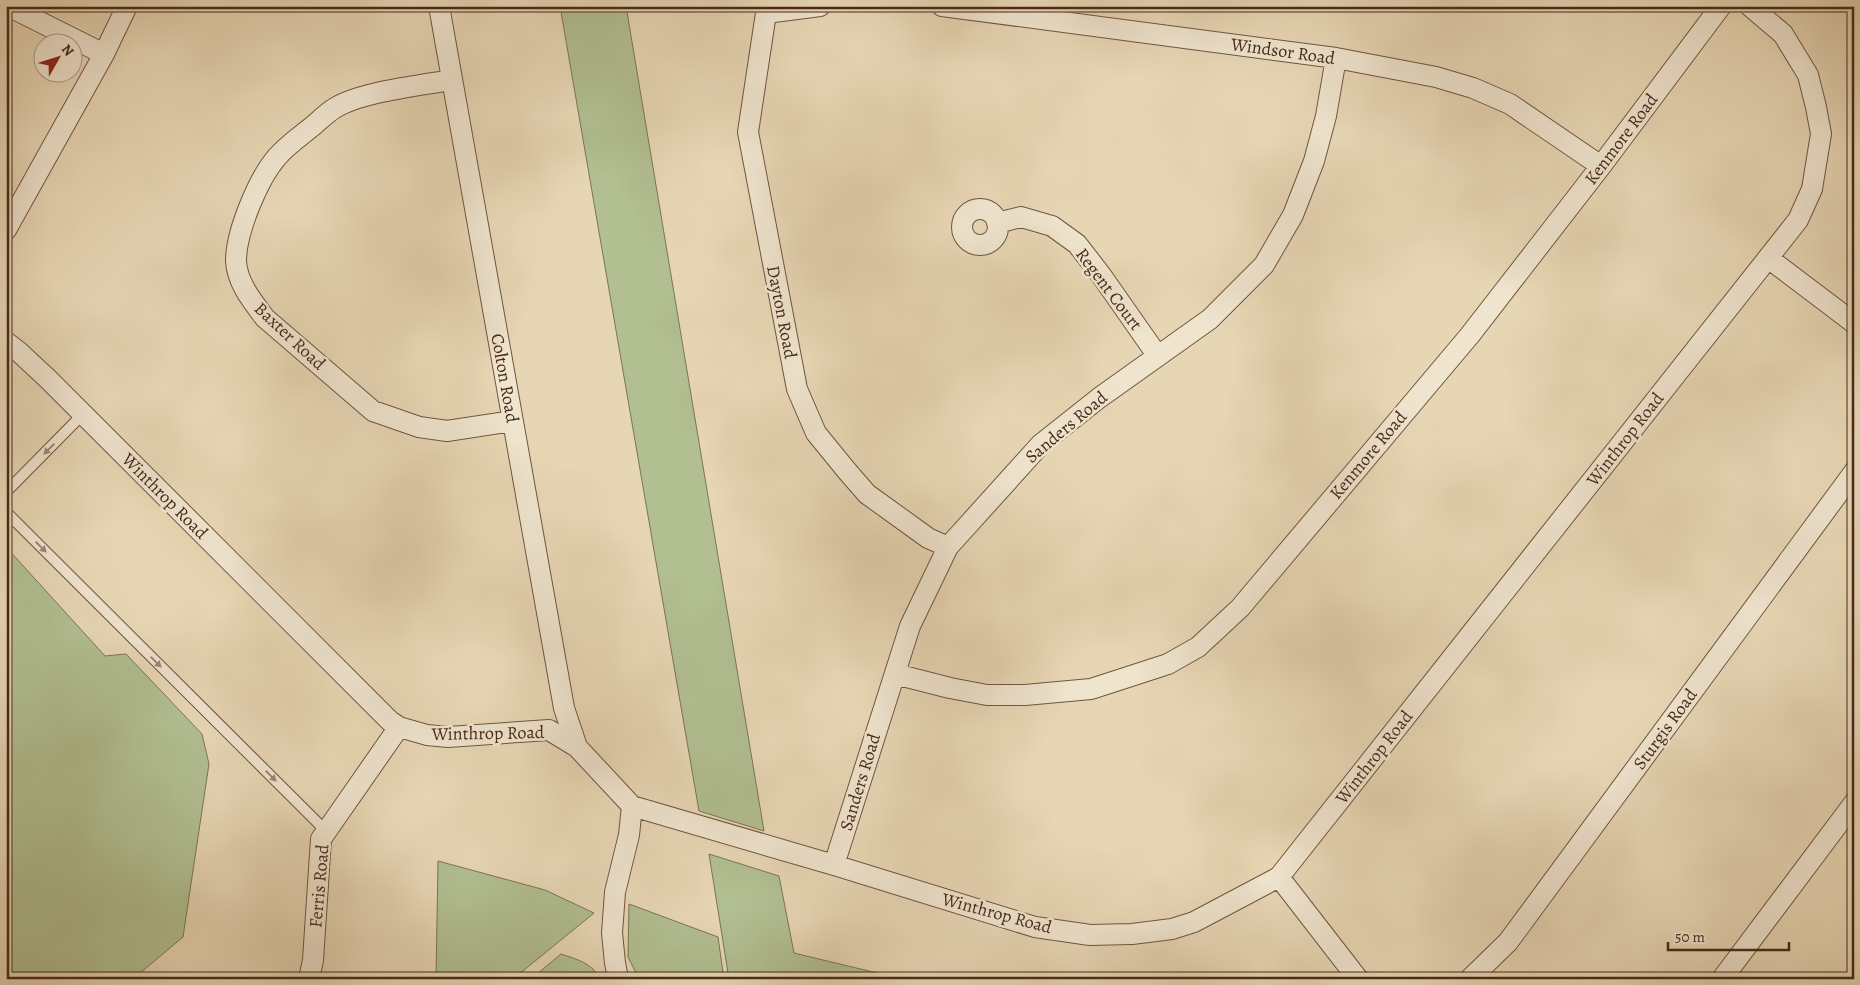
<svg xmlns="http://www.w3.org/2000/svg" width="1860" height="985" viewBox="0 0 1860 985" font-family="Alegreya,serif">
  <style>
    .green { fill: #b1bf91; stroke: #7c7456 }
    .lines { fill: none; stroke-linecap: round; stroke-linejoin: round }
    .service-casing { stroke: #705540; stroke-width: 12 }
    .minor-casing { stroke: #705540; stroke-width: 22 }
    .service { stroke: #efe4ce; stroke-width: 10 }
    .minor { stroke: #efe4ce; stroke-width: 20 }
    .oneway { fill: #9c8774 }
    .labels { text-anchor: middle; stroke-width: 5; stroke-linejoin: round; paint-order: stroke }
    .street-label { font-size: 18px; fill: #482a1a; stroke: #efe4ce }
  </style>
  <rect width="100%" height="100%" fill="#e7d6b4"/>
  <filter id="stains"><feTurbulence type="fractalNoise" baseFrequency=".004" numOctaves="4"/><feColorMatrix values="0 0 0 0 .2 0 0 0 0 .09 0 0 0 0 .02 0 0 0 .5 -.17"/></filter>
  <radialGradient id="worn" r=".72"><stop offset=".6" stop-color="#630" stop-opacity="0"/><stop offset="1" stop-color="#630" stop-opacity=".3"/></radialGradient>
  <!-- green -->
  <path class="green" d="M560,6h66l138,825 -65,-20z
    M6,547l99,109 21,-2 76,80 7,30 -26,173 -50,42 -127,-1z
    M709,854l70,22 15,77 108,26h-173z
    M438,861l107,29 49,23 -81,66h-77z
    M629,904l89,33 6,42h-85l-11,-22z
    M561,954c14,5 33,9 38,25h-68z"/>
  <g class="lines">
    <!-- service casing -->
    <g class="service-casing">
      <path id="service" d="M6,492l77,-78
        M6,512l321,320"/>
    </g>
    <!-- minor casing -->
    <g class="minor-casing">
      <path id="minor" d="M8,6l96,48
        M439,6l125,702 13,39
        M942,6l394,52 100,19 37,11 37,16 91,62
        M766,13l-18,119 49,257 19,44 31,38 20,23 61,44 20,9
        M766,13l54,-7
        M452,80c-31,5 -91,12 -117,28 -7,4 -14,11 -21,17 -12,10 -27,20 -37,32 -19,22 -41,75 -41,104 1,22 17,41 29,57l108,93 46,16 28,4 66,-10
        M962 227a18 18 0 1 1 36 0a18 18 0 1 1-36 0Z
        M997,223l24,-6 31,9 25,18 24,31 56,80
        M6,230l98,-176 23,-48
        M1768,258l86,65
        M6,342l13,10 29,27 342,342 9,6 28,8 21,2 101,-7 28,17 55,59 202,59 201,62 55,8 42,-1 40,-5 22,-7 85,-45 519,-657 14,-31 9,-55 -5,-27 -8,-32 -25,-41 -33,-28
        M895,674l55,14 37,7h38l66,-6 77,-25 30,-17 42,-39 230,-273 131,-169 120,-160
        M834,865l76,-239 38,-79 93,-103 58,-46 111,-79 54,-54 29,-50 21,-54 12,-45 10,-58
        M1279,877l79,102
        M309,979l4,-19 8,-121 78,-112
        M618,979l-3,-16 -3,-30 3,-41 14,-57 3,-29
        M1470,979l38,-37 346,-470
        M1722,979l132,-176"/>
    </g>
    <!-- service -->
    <use href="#service" class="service"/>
    <!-- minor -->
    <use href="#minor" class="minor"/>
  </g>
  <!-- one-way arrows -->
  <defs><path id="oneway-solid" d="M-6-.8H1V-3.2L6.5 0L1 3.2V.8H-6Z" transform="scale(1.25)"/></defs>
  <g class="oneway">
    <use href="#oneway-solid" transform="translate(49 449) rotate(135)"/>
    <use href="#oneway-solid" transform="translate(41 547) rotate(45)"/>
    <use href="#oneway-solid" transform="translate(156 662) rotate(45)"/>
    <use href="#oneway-solid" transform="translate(271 776) rotate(45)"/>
  </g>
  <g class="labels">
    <!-- street labels -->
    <g class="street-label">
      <text transform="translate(1283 51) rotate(8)" y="6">Windsor Road</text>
      <text transform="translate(1621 139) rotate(-53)" y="6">Kenmore Road</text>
      <text transform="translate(1109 289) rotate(53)" y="6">Regent Court</text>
      <text transform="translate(782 312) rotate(79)" y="6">Dayton Road</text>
      <text transform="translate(290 336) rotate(43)" y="6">Baxter Road</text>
      <text transform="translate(505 378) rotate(80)" y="6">Colton Road</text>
      <text transform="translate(1066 427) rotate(-40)" y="6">Sanders Road</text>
      <text transform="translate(1625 439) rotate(-52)" y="6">Winthrop Road</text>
      <text transform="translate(1368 455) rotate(-50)" y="6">Kenmore Road</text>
      <text transform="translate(165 496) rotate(45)" y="6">Winthrop Road</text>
      <text transform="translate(1665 729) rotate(-54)" y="6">Sturgis Road</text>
      <text transform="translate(488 733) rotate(-1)" y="6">Winthrop Road</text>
      <text transform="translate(1374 757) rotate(-52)" y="6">Winthrop Road</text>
      <text transform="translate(860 782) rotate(-73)" y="6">Sanders Road</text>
      <text transform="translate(319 886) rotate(-85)" y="6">Ferris Road</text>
      <text transform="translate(997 913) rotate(15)" y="6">Winthrop Road</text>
    </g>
  </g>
  <!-- margin -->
  <rect width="1860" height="985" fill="none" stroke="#e7d6b4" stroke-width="25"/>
  <rect x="8" y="8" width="1845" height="970" fill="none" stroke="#482a1a" stroke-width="2.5"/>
  <rect x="12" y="12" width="1835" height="960" fill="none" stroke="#482a1a"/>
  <!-- north arrow -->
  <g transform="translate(58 58) rotate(51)"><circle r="24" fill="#efe4ce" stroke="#ac9a86"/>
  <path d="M0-4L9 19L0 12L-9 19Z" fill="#8f2418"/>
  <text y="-8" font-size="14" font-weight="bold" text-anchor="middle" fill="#482a1a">N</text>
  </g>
  <!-- scale -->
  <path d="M1668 942v8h121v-8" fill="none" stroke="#482a1a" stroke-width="2.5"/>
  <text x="1675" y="942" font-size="15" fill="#482a1a" stroke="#efe4ce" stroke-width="4" paint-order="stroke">50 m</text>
  <rect width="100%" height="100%" filter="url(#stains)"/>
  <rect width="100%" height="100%" fill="url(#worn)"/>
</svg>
